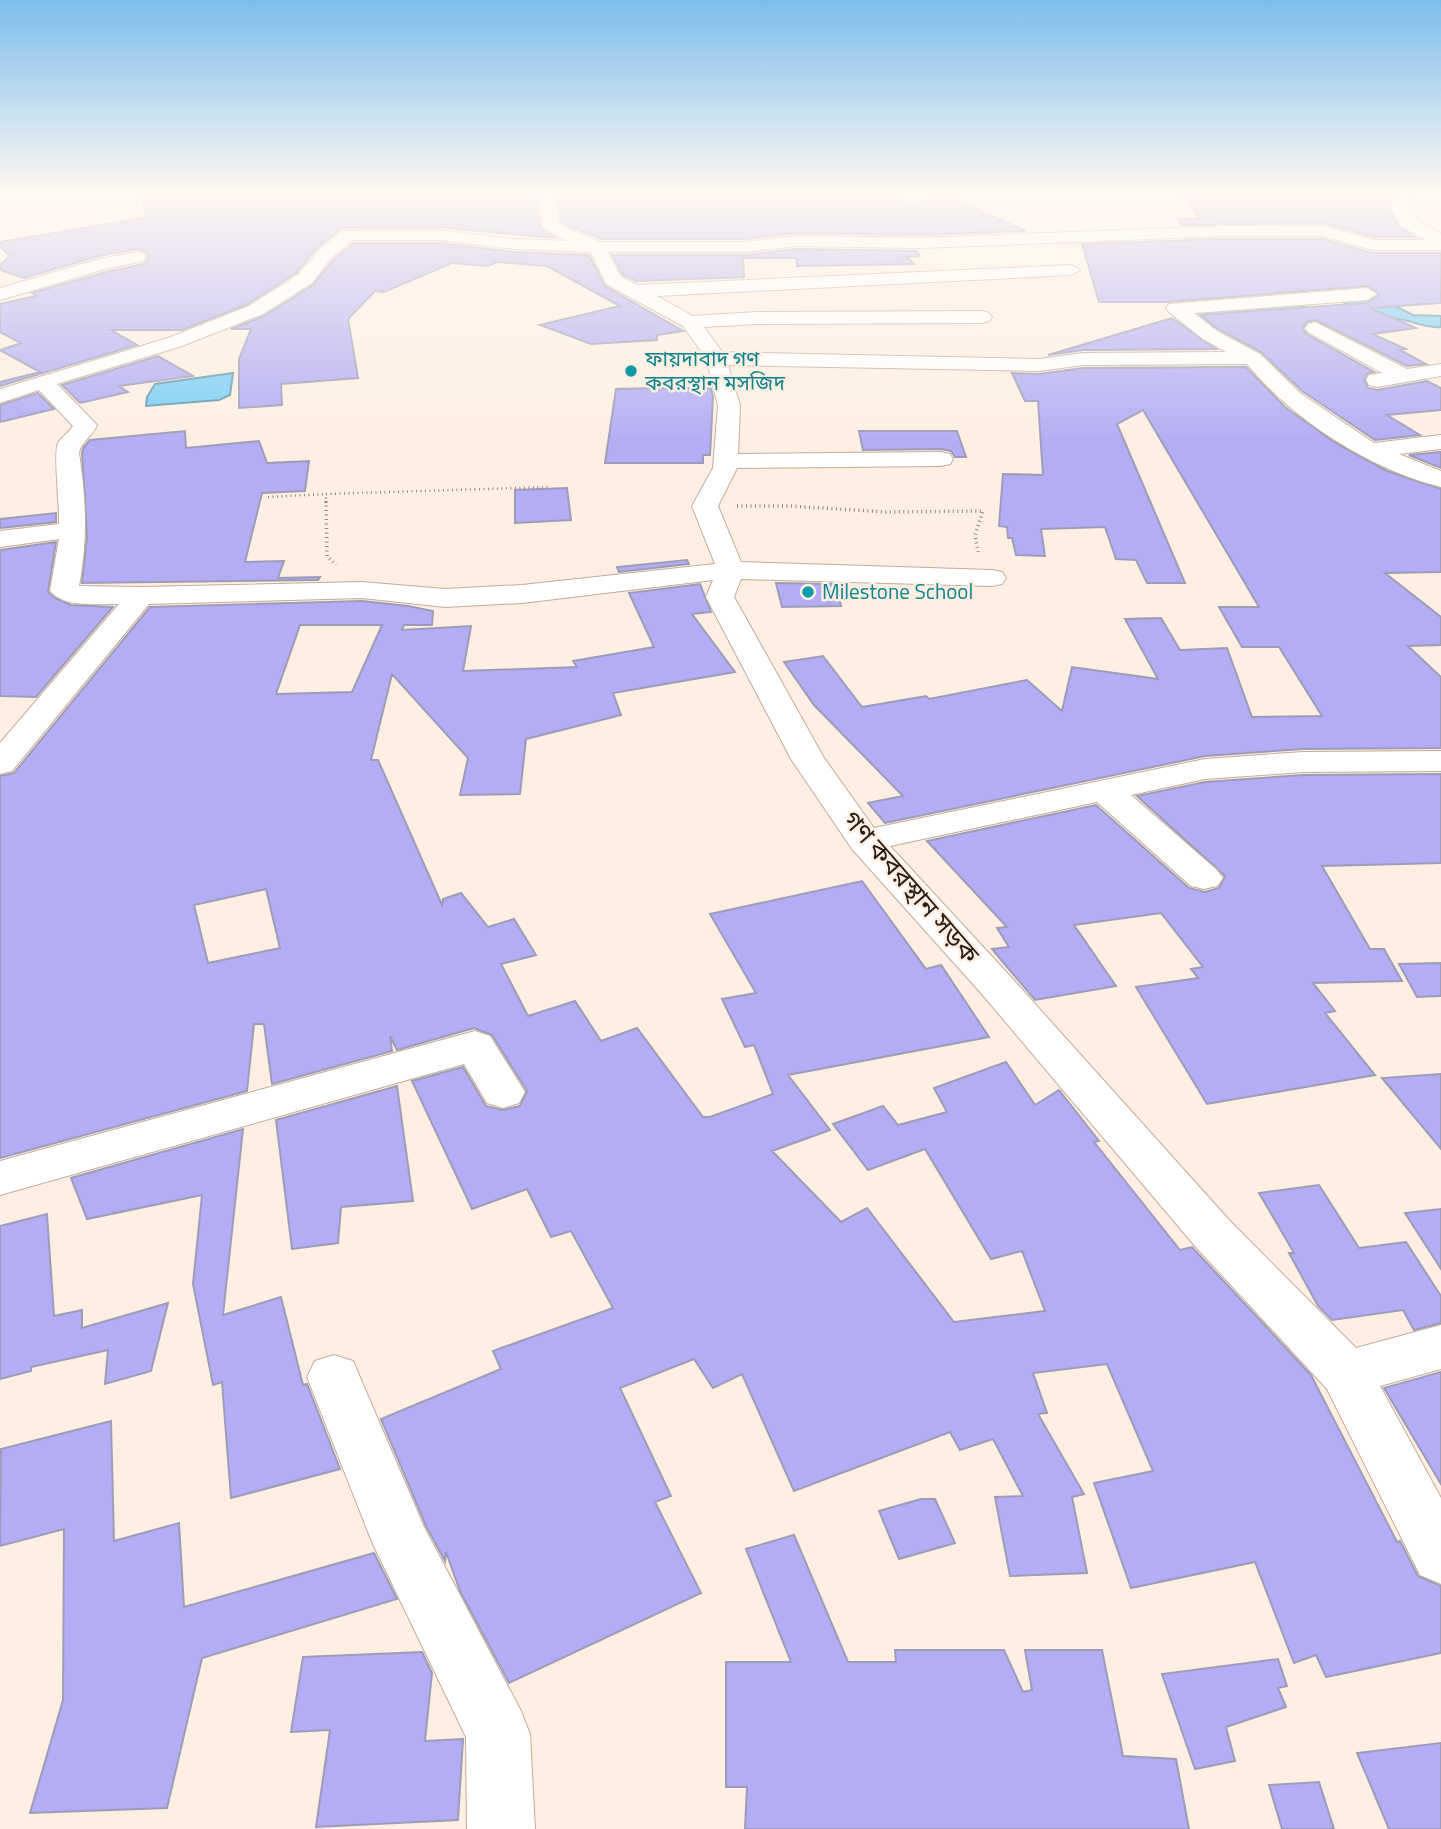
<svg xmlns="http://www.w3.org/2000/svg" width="1441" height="1829" viewBox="0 0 1441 1829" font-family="'Titillium Web','Noto Sans Bengali',sans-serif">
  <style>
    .water { fill: #79cef5; stroke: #6099b2; stroke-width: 2 }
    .building { fill: #b2adf4; stroke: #9d9cb8; stroke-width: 2; fill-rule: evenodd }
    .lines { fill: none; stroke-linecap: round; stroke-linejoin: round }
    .street-casing { stroke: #c4ab97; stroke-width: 2 }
    .path-far1 { stroke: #91857a; stroke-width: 2.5; stroke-dasharray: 1 3.5; stroke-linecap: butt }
    .path { stroke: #91857a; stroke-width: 3.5; stroke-dasharray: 1 3.5; stroke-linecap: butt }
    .street { fill: #fff; fill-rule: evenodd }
    .culture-dot { fill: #0f9aa8; stroke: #feefe2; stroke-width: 2.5 }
    .labels { text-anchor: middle; stroke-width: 5; stroke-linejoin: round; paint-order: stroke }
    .far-culture-label { font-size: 21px; fill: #0d838f; stroke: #feefe2; text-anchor: start }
    .street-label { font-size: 26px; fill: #271d15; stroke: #feefe2 }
  </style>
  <rect width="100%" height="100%" fill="#feefe2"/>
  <!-- water -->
  <path class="water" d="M1378,298l35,17 28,1v11c-17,2 -28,-7 -44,-8 -10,0 -17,3 -27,0l-75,9 -14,-7 -72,7 -19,-16 106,-8 32,11 29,-5 -16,-9z
    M233,373l-3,22 -11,5 -73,6 1,-9 8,-13z"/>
  <!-- building -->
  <path class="building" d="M143,190h180l-5,9 133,-5 1,-4h86l1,37 17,11 -118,-11 -96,1 -26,21 -20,24 -48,31 -66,26h-71l26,15 -137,41v-4l40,-10 -40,-22 21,-7 -21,-11v-28l36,-8 -4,-3 78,-22 34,-7 5,-7 -4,-6 -8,-2 -38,7 -75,22 -24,-8v-5l10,-9 -10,-10v-4l145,-24z
    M560,190h289l8,1 12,10 25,-2 18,5 39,-6 75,33 -104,4 -126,-2 -50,6h-145l-40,-17z
    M1229,190h164l-4,20 10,17 16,10h-41l-51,-14 -143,2 -2,-6h22l-15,-20h43z
    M1224,239h99l49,14h69v50l-71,5 46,20 -44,6 34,15 -6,1 26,14 -19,2 -91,-46 -9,1 -5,7 5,6 67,38 -7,2 -3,5 4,9 9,2 50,-9 14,7v22l-54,5 33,20 -45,5 -73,-49 -41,-39 -43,-23 -17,-14 166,-12 12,-8 -11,-9 -200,16h-69l-17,-58z
    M354,243h84l77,9 74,3 16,31 78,45 -26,4v5l-66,4 -51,-19 80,-19 -73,-40 -50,-4 -9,4 -36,-3 -68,29 -9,-1 -27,28 10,59 -77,6 1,21 -43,3v-49l12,-30h-20l33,-13 49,-31 19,-24z
    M796,249l120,2 4,5 -13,1 7,7 -58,1 -59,1 -1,-8h-53l1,19 -108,4 -13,-6 -11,-20h134z
    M1172,318l44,31 -133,1 -35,5z
    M158,356l35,20 -74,10 9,6 -48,11 -18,-18z
    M1246,367l39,40 49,35 53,29 54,18v83l-56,1 56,44v28l-33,1 33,31v71l-138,1 -98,7 -320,67 -17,-20 35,-7 -89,-91 -30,-43 39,-6 39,51 64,-11 3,3 98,-19 35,31 10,-44 86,12 -33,-60 36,-1 19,32 47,-2 25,69 70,-1 -43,-69h-37l-23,-40h40l-116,-197 -26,14 68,159h-38l-11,-23 -20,-1 -11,-32 -64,2 4,27 -29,-1 -4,-17h-4l-1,-11 -8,-1 4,-52 40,1 -5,-74h-13l-13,-28 27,1 44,-6z
    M654,388h57l2,9 -3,58h-7v8h-98l11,-74z
    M38,393l16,16 -54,13v-17z
    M185,431l1,17 73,-7 8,22 42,-2 -4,30 -43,2 -17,69 39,-1 -6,17 42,-1 -2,3 -236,3 5,-47 -5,-83 2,-6 6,-7z
    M859,431h98l9,26h-11l-4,-6 -10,-2 -78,1z
    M1441,452v16l-32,-13z
    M567,488l4,32 -56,3v-33z
    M56,513v9l-56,6v-9z
    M56,542l-8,50 7,6 16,7 42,2 -77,90 -36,-1v-146z
    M687,560l2,4 -70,8 -2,-5z
    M776,583l60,1 5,22 -59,1z
    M700,584l11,28 -19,2 43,58 -122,21 8,22 -95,24 -6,55 -60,1 8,-37 -76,-84 -21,86h7l64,145 1,-6 18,-6 27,34 26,-8 22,36 -35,9 27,52 47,-15 26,40 36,-13 66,89h7l63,-23 -19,-49 -9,2 -23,-48 34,-6 -46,-79 152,-33 64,88 15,-4 48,72 -201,38 42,55 -58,21 69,71 26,-14 87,114 91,-11 -23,-60 -31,8 -66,-110 -57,21 -35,-46 50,-18 15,19 49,-13 -13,-24 72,-26 29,43 24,-15 40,51 -5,1 86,108 12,-3 119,128 86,167 3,-1 18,35 23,10v67l-115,24 -10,-22 -22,8 -39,-101 -124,26 -37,-105 59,-12 -46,-107 -74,9 14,40 -9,1 46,80 -12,3 15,76 -77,3 -15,-79 28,-1 -30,-57 -33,11 -10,-18 -156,59 -52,-117 -29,14 -19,-29 -74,29 51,108 -16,6 46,91 -192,90 -49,-92 -14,-39 -1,9 -19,-35 -45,-107 120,-50 -8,-18 120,-43 -42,-77 -20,6 -24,-48 -55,20 -60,-128 51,-14 23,39 16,4 18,-4 7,-15 -35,-56 -18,-7 -77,22 -7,-14 2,15 -120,33 -8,-60h-10l-7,67 -247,67v-382l14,-3 136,-166 212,-6 46,5 25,5 -1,14h-28l-2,5 69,-4 -8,45 114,-4 -4,-6 81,-14 -25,-54zM300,625h82l-30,67 -76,2zM266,889l14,59 -72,15 -14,-58z
    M1441,774v89l-119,3 48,83h14l18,32 -89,2 22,28 -10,2 50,62 -168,29 -71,-117 62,-9 -7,-9 12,-2 -42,-54 -87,12 42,61 -81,14 -43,-51 17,-2 -12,-19 10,-1 -80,-86 169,-36 93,83 16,4 14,-4 6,-12 -88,-80 68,-14 98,-7z
    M1441,963v33l-24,1 -18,-33z
    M1441,1074v75l-59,-71z
    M397,1086l16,115 -72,6 -3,36 -46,6 -16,-129z
    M243,1129l-20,186 58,-18 22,88 4,-1 33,85 -109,29 -9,-116 -9,3 -20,-101 9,-89 -115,24 -16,-41z
    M1319,1185l40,63 47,-6 35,54v27l-27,7 -11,-20 -71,10 -14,-14 -29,-53h5l-35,-60z
    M1441,1209v60l-36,-56z
    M47,1214l7,102 28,-6v18l86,-25 -17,68 -46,13 3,-34 -77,17v4l-31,8v-153z
    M1441,1372v112l-57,-96z
    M111,1421l3,120 65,-18 5,84 190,-54 23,46 -195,59 -35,150 -137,5 33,-113 1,-171 -64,17 1,-97z
    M921,1499h14l20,44 -56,16 -20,-48z
    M794,1535l54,127h48l-1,-12h109l19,42 9,-2 -7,-40h77l21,106 53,3 13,70h-444l2,-42h-21v-125h65l-45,-113z
    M422,1652l10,21 -7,68 38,-2 -5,81 -142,7 14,-97 -39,2 12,-75z
    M1278,1659l9,27 -9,2 8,19 -60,20 9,34 -40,8 -33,-95z
    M1441,1743v86h-52l-32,-76z
    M1319,1782l15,47h-52l-13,-44z"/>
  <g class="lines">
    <!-- street casing -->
    <g class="street-casing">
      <path id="street" d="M541,190h16l1,34 42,18h146l50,-6 126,2 302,-12h99l51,14h51l-24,-14 -10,-17 6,-19h16l-5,10 1,14 32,20v16h-69l-49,-14h-99l-302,12 -126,-2 -50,6h-138l13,25 16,8 434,-20 9,5 -9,5 -414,21 36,20 63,-4 226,-1 7,2 3,4 -3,4 -7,2 -226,1 -52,3 18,25 317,7 44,-6 143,-1 -23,-13 -34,-27 -3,-4 3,-4 198,-16 10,6 -10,6 -173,13 23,18 43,23 40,39 74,50 67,-8v14l-42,5 42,17v16c-70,-17 -148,-67 -194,-123l-164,1 -44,6 -311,-6 12,40 -2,49 203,-2 9,2 3,5 -3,5 -9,2 -204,2 -19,38 23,56 251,8 10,2 4,6 -4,6 -10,2 -251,-7 -7,18 90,161 50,70 331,-69 98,-7 138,-1v20l-138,1 -98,7 -74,16 86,75 6,8 -6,8 -13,3 -13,-3 -94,-84 -207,44 119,129 220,245 127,128 85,-23v44l-61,17 61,112v86l-21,-9 -93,-186 -132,-143 -214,-253 -129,-144 -61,-90 -85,-162 7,-17 -191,23 -77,4 -83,-9 -213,6 -137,167 -12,3v-31l119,-139c-21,-1 -56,5 -69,-14l9,-51 -59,8v-16l59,-7c1,-16 -6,-72 -1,-81 4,-7 11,-10 15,-17l-34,-36 -39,13v-14l168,-51 81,-32 49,-31 20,-24 24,-20 96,-1 77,9 52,2 -25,-14zM353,240h85l77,9 76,3 15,32 77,42 23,32 12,47 -5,63 -21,38 23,58 -193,21 -77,4 -83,-7 -221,5 -62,-1c9,-46 7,-88 0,-133 2,-11 14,-17 18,-28l-40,-41 125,-38 81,-32 49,-31 18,-24z
        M137,252l6,1 3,4 -3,4 -34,7 -109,32v-12l100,-29z
        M1315,322l92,47 34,-5v12l-64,11 -8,-2 -3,-5 3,-5 13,-2 -74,-41 -3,-4 3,-4z
        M475,1031l15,5 35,56 -6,11 -16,5 -16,-5 -23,-39 -464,131v-34z
        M334,1355l19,6 71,166 97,184 9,23 5,95h-68l-1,-92 -94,-195 -65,-165 8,-16z"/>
    </g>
    <!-- path-far1 -->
    <path class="path-far1" d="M268,497l58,-3
      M326,503v-9l223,-7"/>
    <!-- path -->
    <path class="path" d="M326,501l1,55 9,9
      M737,506h53l96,6 97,-1 -8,24 3,17"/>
    <!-- street -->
    <use href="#street" class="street"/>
  </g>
  <!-- sky -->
  <linearGradient id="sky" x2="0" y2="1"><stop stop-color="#7bbeed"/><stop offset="0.43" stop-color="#fff8f2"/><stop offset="1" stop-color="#fff8f2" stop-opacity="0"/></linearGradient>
  <rect width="1441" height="446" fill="url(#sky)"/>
  <!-- markers -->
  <g class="culture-dot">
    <circle cx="631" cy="371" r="7"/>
    <circle cx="808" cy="592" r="7"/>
  </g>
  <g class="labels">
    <!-- far-culture labels -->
    <g class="far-culture-label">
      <text x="645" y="366">ফায়দাবাদ গণ<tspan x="645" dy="24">কবরস্থান মসজিদ</tspan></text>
      <text x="822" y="599">Milestone School</text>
    </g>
    <!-- street labels -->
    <g class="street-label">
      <text transform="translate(911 887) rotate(49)" y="9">গণ কবরস্থান সড়ক</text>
    </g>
  </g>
</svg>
